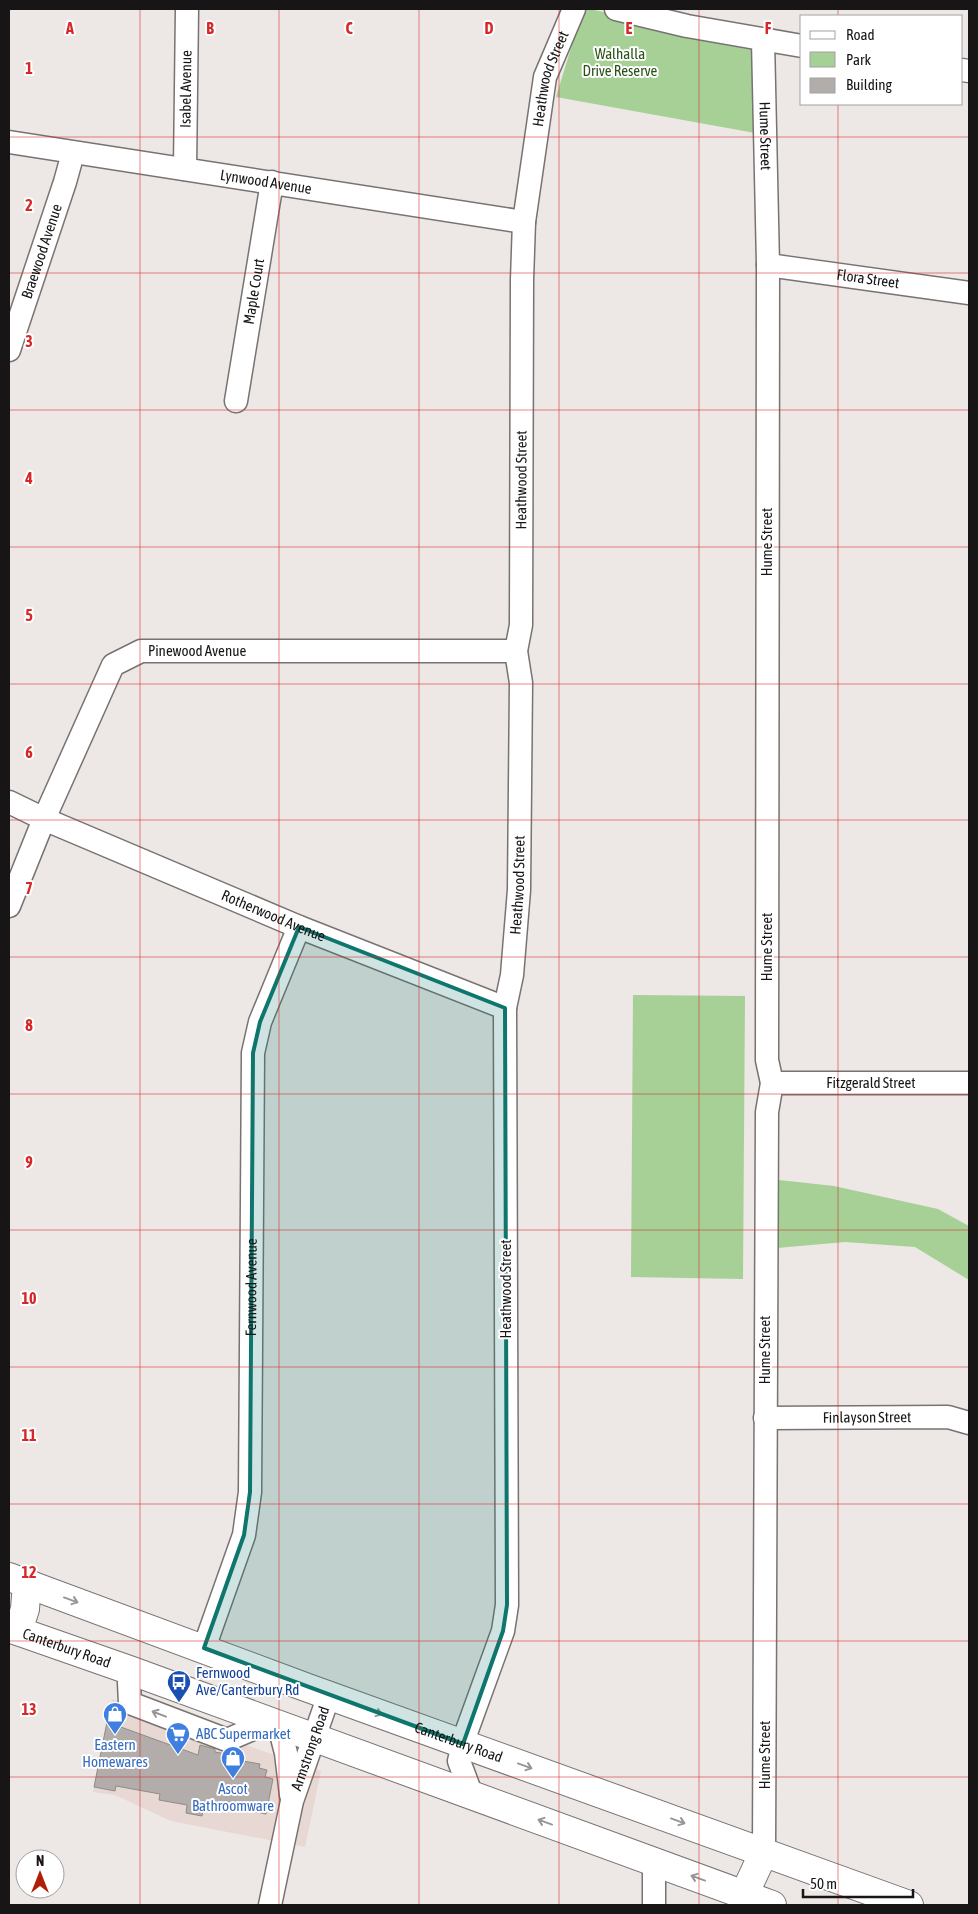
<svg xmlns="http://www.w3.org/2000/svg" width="978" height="1914" viewBox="0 0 978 1914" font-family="'Asap Condensed',sans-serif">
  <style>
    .built { fill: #e7d8d3 }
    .green { fill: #a7d096 }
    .building { fill: #b2acaa; stroke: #908b89 }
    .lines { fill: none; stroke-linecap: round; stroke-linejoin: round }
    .minor-casing { stroke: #787371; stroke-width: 25 }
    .major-casing { stroke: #787371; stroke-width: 30 }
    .minor { stroke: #fff; stroke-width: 22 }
    .major { stroke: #fff; stroke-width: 28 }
    .oneway { stroke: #979696 }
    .marked { fill: #0f766e; fill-opacity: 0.2; stroke: #0f766e; stroke-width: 4; stroke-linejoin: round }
    .grid { fill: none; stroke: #d62828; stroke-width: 1; stroke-opacity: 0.55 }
    .labels { text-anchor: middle; stroke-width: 4; stroke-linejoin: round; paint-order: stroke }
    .park-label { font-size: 15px; fill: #2a5116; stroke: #fff }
    .street-label { font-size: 15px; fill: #171515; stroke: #fff }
    .transit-label { font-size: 15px; fill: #164399; stroke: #fff; text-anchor: start }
    .shop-label { font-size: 15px; fill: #366cbe; stroke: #fff }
    .grid-label { font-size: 16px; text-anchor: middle; font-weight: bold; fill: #d62828; stroke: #fff; stroke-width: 4; stroke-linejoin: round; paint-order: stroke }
  </style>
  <rect width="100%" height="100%" fill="#ede7e5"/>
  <!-- built -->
  <path class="built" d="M112,1699l209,72 -16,76 -134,-26 -56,-26 -22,-3z"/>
  <!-- green -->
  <path class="green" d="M583,9h7l165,37v87l-199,-36z
    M633,995l112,1 -2,283 -112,-2z
    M779,1180l55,6 104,23 31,17v54l-54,-33 -70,-5 -68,6z"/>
  <!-- building -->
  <path class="building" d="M107,1722l91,33 2,-10 15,4v3l22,4v4l23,4 -1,4 8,2 -2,7 8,2 -7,35 -61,-13 -3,15 -16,-3 1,-8 -28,-5 1,-6 -44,-8 -1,5 -21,-4z"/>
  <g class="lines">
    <!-- minor casing -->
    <g class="minor-casing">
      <g id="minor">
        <path d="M616,9l71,17 115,20"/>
        <path id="s1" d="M763,40l5,225 -1,795 5,23 -5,29 -3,740"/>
        <path d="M962,70l7,1"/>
        <path id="s2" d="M9,142l515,80"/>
        <path id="s3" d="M185,169l2,-160"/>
        <path id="s4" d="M768,265l201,28"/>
        <path id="s5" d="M9,350l56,-168 8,-29"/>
        <path id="s6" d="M236,401l36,-219"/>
        <path id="s7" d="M9,802l35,17 255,108 206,81"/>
        <path id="s8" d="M9,906l35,-87 69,-154 28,-14h375"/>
        <path id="s9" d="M772,1083h197"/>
        <path id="s10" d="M765,1418l183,-1 21,6"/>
        <path id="s11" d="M204,1648l40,-113 6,-43 3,-439 7,-31 39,-95"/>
        <path d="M132,1671l-3,12 1,20 97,37 42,-18"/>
        <path d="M279,1726l7,27 5,42"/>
        <path id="s12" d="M472,1796l-13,-35 7,-28 37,-102 4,-26 -2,-597 7,-33 7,-85 2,-207 -5,-32 5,-26 1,-345 2,-58 21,-145 29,-68"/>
        <path id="s13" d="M270,1905l22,-104 37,-106"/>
        <path d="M654,1905v-43"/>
      </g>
    </g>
    <!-- major casing -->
    <g class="major-casing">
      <g id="major">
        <path id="s14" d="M9,1577l299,111 601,217"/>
        <path id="s15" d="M9,1628l123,43 640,234"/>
        <path d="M18,1631l7,-22 1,-13 5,-11"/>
        <path d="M744,1895l20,-43"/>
      </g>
    </g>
    <!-- minor -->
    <use href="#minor" class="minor"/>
    <!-- major -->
    <use href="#major" class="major"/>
  </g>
  <!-- one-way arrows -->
  <defs><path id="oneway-shaft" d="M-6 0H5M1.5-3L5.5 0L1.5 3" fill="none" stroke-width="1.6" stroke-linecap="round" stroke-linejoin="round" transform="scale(1.25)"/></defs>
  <g class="oneway">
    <use href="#oneway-shaft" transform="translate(71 1600) rotate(20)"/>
    <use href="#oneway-shaft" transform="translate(375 1712) rotate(20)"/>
    <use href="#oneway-shaft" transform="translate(159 1714) rotate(-159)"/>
    <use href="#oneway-shaft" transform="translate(525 1766) rotate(20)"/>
    <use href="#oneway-shaft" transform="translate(678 1821) rotate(20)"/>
    <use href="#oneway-shaft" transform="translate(545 1822) rotate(-160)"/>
    <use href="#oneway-shaft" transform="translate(698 1878) rotate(-160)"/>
  </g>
  <!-- marked area -->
  <path class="marked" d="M299,927l206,81 2,597 -4,26 -40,113 -259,-96 40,-113 6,-43 3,-439 7,-31z"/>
  <!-- grid -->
  <path class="grid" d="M140,9v1896M279,9v1896M419,9v1896M559,9v1896M699,9v1896M838,9v7M838,104v1801M9,137h960M9,273h960M9,410h960M9,547h960M9,684h960M9,820h960M9,957h960M9,1094h960M9,1230h960M9,1367h960M9,1504h960M9,1641h960M9,1777h960"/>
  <!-- icons -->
  <defs>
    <g id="bus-pin" transform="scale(1.25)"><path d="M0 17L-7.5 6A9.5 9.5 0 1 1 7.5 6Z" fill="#1a4fb4" stroke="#fff"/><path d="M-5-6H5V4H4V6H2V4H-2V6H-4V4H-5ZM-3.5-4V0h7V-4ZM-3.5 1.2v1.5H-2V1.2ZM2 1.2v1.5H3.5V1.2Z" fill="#fff"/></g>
    <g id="shop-pin" transform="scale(1.25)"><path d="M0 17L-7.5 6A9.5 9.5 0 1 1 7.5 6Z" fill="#3f7fe0" stroke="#fff"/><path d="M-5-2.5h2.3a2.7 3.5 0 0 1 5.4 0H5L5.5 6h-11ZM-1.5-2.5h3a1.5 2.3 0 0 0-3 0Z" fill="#fff"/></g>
    <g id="supermarket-pin" transform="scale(1.25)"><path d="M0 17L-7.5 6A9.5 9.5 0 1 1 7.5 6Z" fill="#3f7fe0" stroke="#fff"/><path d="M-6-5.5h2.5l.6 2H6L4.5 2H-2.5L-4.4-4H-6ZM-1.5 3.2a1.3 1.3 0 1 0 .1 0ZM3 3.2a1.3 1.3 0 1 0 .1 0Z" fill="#fff"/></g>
  </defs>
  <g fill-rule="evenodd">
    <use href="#bus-pin" x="179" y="1682"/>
    <use href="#shop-pin" x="115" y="1714"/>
    <use href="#supermarket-pin" x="178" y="1734"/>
    <use href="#shop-pin" x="233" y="1758"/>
  </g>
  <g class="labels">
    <!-- park labels -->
    <g class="park-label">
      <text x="620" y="59">Walhalla<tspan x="620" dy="17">Drive Reserve</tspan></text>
    </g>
    <!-- street labels -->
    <g class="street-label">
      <text dy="5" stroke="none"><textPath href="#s12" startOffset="1732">Heathwood Street</textPath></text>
      <text dy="5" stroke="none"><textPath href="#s3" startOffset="80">Isabel Avenue</textPath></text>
      <text dy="5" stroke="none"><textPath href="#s1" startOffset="96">Hume Street</textPath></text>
      <text dy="5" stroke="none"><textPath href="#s2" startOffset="260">Lynwood Avenue</textPath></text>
      <text dy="5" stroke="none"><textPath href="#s5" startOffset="104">Braewood Avenue</textPath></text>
      <text dy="5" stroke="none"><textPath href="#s4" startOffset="101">Flora Street</textPath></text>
      <text dy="5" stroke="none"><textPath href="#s6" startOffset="111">Maple Court</textPath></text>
      <text dy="5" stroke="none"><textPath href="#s12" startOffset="1328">Heathwood Street</textPath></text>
      <text transform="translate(767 542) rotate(-90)" y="5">Hume Street</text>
      <text dy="5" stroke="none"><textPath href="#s8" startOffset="350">Pinewood Avenue</textPath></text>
      <text dy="5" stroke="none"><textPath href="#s12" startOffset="922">Heathwood Street</textPath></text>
      <text dy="5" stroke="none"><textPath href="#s7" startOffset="288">Rotherwood Avenue</textPath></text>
      <text transform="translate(767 947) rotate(-90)" y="5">Hume Street</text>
      <text dy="5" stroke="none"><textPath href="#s9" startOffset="99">Fitzgerald Street</textPath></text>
      <text dy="5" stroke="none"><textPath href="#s11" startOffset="368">Fernwood Avenue</textPath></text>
      <text transform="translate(506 1289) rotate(-90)" y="5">Heathwood Street</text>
      <text transform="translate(765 1350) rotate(-90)" y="5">Hume Street</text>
      <text dy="5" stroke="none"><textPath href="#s10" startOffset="102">Finlayson Street</textPath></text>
      <text dy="5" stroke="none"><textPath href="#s15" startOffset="61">Canterbury Road</textPath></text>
      <text dy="5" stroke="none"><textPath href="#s14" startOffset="479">Canterbury Road</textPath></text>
      <text dy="5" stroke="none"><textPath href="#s13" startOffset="162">Armstrong Road</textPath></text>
      <text transform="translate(765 1755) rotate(-90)" y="5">Hume Street</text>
    </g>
    <!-- transit labels -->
    <g class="transit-label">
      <text x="196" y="1678">Fernwood<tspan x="196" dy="17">Ave/Canterbury Rd</tspan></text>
    </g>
    <!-- shop labels -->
    <g class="shop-label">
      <text x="196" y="1739" text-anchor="start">ABC Supermarket</text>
      <text x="115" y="1750">Eastern<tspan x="115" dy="17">Homewares</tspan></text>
      <text x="233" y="1794">Ascot<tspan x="233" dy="17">Bathroomware</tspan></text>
    </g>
  </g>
  <g class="grid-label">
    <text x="70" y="34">A</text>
    <text x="210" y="34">B</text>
    <text x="349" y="34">C</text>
    <text x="489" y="34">D</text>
    <text x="629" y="34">E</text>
    <text x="768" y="34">F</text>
    <text x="29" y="74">1</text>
    <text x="29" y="211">2</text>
    <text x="29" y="347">3</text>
    <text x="29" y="484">4</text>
    <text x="29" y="621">5</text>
    <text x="29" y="758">6</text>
    <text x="29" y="894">7</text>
    <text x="29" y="1031">8</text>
    <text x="29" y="1168">9</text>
    <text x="29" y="1304">10</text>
    <text x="29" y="1441">11</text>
    <text x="29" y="1578">12</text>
    <text x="29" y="1715">13</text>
  </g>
  <!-- border -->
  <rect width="978" height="1914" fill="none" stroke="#171515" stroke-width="20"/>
  <!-- legend -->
  <rect x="800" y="15" width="162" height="90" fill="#ffffff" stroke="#a2a1a1"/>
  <rect x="810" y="31" width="25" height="8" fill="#ffffff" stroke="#a2a1a1"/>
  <text x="846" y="40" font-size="15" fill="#171515">Road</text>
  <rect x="810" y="52" width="25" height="15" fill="#a7d096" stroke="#a2a1a1"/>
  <text x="846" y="65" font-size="15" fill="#171515">Park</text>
  <rect x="810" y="78" width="25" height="15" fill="#b2acaa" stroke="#a2a1a1"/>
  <text x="846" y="90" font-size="15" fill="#171515">Building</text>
  <!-- north arrow -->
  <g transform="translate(40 1874)"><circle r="24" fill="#ffffff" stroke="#a2a1a1"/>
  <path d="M0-4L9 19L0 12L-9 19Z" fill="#ae1f06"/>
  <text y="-8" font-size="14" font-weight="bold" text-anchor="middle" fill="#171515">N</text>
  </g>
  <!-- scale -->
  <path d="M803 1889v8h110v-8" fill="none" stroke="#171515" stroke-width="2.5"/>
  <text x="810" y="1889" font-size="15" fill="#171515" stroke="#ffffff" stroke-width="4" paint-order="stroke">50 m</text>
</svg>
